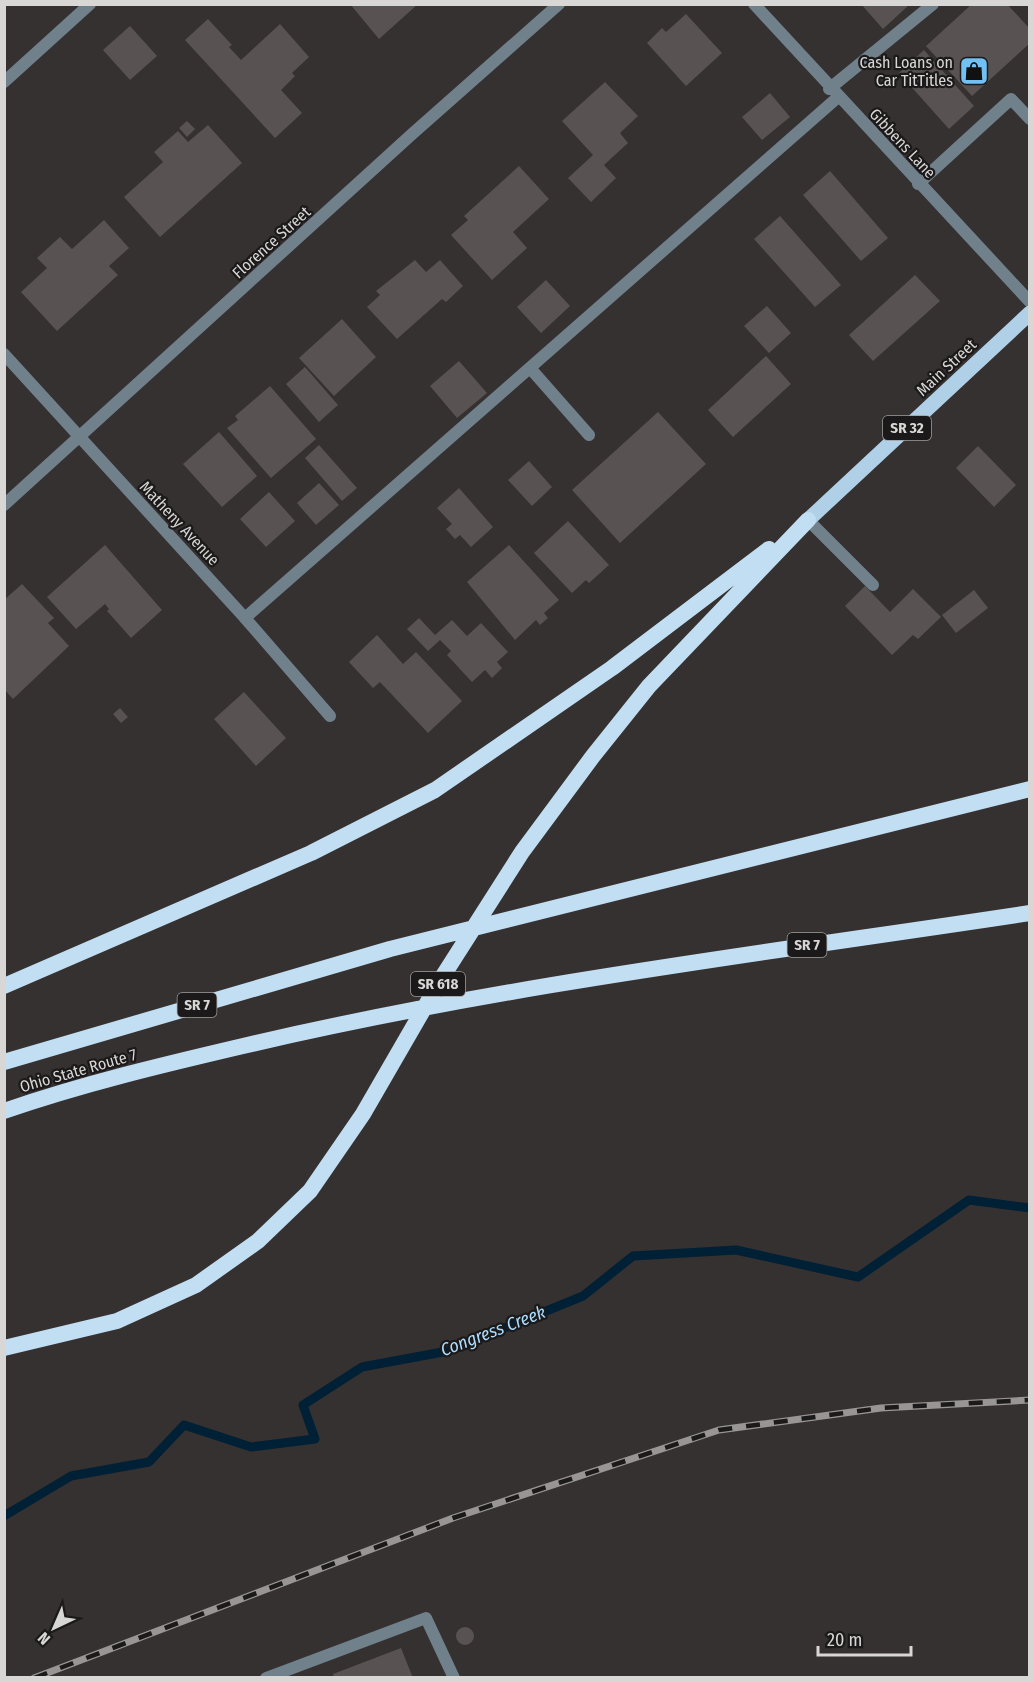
<svg xmlns="http://www.w3.org/2000/svg" width="1034" height="1682" viewBox="0 0 1034 1682" font-family="'Fira Sans Condensed',sans-serif">
  <style>
    .lines { fill: none; stroke-linecap: round; stroke-linejoin: round }
    .stream { stroke: #002035; stroke-width: 9 }
    .building { fill: #585352 }
    .service { stroke: #71818c; stroke-width: 12 }
    .minor { stroke: #71818c; stroke-width: 12 }
    .primary { stroke: #afd0e7; stroke-width: 15 }
    .trunk { stroke: #c2def2; stroke-width: 16 }
    .rail-casing { stroke: #999595; stroke-width: 7 }
    .rail { stroke: #1b1919; stroke-width: 4.5; stroke-dasharray: 14; stroke-linecap: butt }
    .labels { text-anchor: middle; stroke-width: 4.5; stroke-linejoin: round; paint-order: stroke }
    .shield { fill: #1b1919; stroke: #a09d9d; stroke-width: 1.5 }
    .shield-label { font-size: 15px; font-weight: bold; fill: #d9d6d6 }
    .poi-label { font-size: 16px; fill: #d9d6d6; stroke: #1b1919; text-anchor: end }
    .street-label { font-size: 16px; fill: #d9d6d6; stroke: #1b1919 }
    .water-label { font-size: 18px; font-style: italic; fill: #acddff; stroke: #1b1919 }
  </style>
  <rect width="100%" height="100%" fill="#353130"/>
  <g class="lines">
    <!-- stream -->
    <path class="stream" d="M4,1516l67,-40 78,-14 35,-37 67,22 64,-8 -12,-34 59,-38 86,-16 135,-55 50,-40 103,-6 122,27 111,-77 61,8"/>
  </g>
  <!-- building -->
  <path class="building" d="M350,4h68l-39,35z
    M861,4h49l-27,25z
    M972,4h35l23,25v14l-58,53 -46,-50z
    M686,14l36,39 -36,33 -39,-43 15,-15 4,4z
    M208,19l24,26 -3,2 12,13 39,-36 29,33 -17,16 3,3 -14,14 21,23 -27,25 -90,-98z
    M130,26l27,30 -27,24 -27,-30z
    M924,50l50,56 -25,23 -50,-56z
    M605,82l33,34 -18,17 8,10 -24,22 12,13 -25,24 -23,-24 25,-23 -31,-34z
    M770,93l20,24 -28,23 -20,-23z
    M187,121l8,8 -8,8 -8,-9z
    M208,125l34,38 -82,74 -36,-40 39,-35 -9,-10 24,-21 10,11z
    M519,166l30,33 -36,33 14,16 -35,32 -41,-45 17,-15 -4,-4z
    M830,171l58,67 -27,23 -58,-66z
    M780,216l61,69 -26,22 -61,-68z
    M104,220l25,28 -20,18 9,9 -61,56 -36,-39 26,-24 -10,-10 23,-21 12,12z
    M415,260l11,12 14,-12 23,26 -17,16 -4,-3 -45,40 -30,-32 13,-12 -4,-4z
    M915,275l25,26 -67,60 -24,-26z
    M546,280l24,26 -29,27 -24,-26z
    M767,306l24,27 -22,20 -25,-27z
    M342,319l34,38 -42,39 -35,-38z
    M766,356l25,28 -58,53 -25,-27z
    M459,361l28,32 -30,25 -27,-32z
    M305,367l33,38 -19,17 -33,-38z
    M270,386l46,53 -45,39 -44,-50 11,-8 -3,-4z
    M658,412l48,52 -86,79 -48,-53z
    M219,432l38,44 -35,31 -39,-43z
    M319,445l38,43 -15,13 -37,-43z
    M978,446l38,39 -22,22 -38,-39z
    M529,461l23,26 -20,19 -24,-26z
    M319,483l20,22 -23,20 -19,-22z
    M459,488l34,39 -22,20 -11,-12 -5,4 -9,-10 6,-5 -15,-16z
    M269,492l26,29 -29,26 -26,-28z
    M568,521l41,44 -20,18 -3,-3 -14,13 -38,-40z
    M105,545l57,65 -31,28 -24,-27 2,-2 -4,-5 -29,25 -29,-32z
    M509,545l50,55 -15,13 4,5 -8,7 -4,-5 -21,20 -48,-58z
    M22,584l32,34 -6,5 21,23 -56,53 -9,-10v-89z
    M865,586l25,26 23,-23 28,28 -23,22 -5,-4 -21,20 -47,-49z
    M974,590l14,18 -32,25 -14,-18z
    M419,618l16,17 17,-15 15,16 14,-13 27,29 -11,10 5,6 -10,10 -7,-8 -13,12 -25,-27 4,-4 -11,-11 -12,11 -21,-22z
    M377,635l26,29 13,-12 46,49 -34,32 -48,-51 -7,6 -24,-26z
    M244,692l42,46 -30,28 -42,-47z
    M120,708l8,9 -7,6 -8,-9z
    M456 1636a9 9 0 1 1 18 0a9 9 0 1 1-18 0Z
    M401,1648l12,30h-79l-1,-4z"/>
  <g class="lines">
    <!-- service -->
    <path class="service" d="M4,82l86,-78
      M829,89l104,-85
      M918,184l93,-85 19,20
      M530,368l59,67
      M808,520l65,65
      M245,618l592,-520
      M266,1678l160,-60 28,60"/>
    <!-- minor -->
    <path class="minor" d="M754,4l276,298
      M4,354l241,264 85,98
      M4,505l407,-370 148,-131"/>
    <!-- primary -->
    <path class="primary" d="M808,520l222,-207"/>
    <!-- trunk -->
    <path class="trunk" d="M4,986l307,-133 124,-63 177,-122 157,-119
      M4,1062l386,-113 640,-160
      M4,1111c78,-27 158,-46 239,-65 259,-61 523,-93 787,-133
      M4,1348l113,-27 79,-36 62,-44 52,-50 53,-77 78,-135 81,-127 71,-96 56,-70 159,-166"/>
    <!-- rail casing -->
    <g class="rail-casing">
      <path id="rail" d="M34,1678l419,-160 266,-88 162,-22 149,-8"/>
    </g>
    <!-- rail -->
    <use href="#rail" class="rail"/>
  </g>
  <!-- icons -->
  <defs>
    <g id="shop-square" transform="scale(1.5)"><rect x="-9" y="-9" width="18" height="18" rx="4" fill="#72c1f5" stroke="#1b1919"/><path d="M-5-2.5h2.3a2.7 3.5 0 0 1 5.4 0H5L5.5 6h-11ZM-1.5-2.5h3a1.5 2.3 0 0 0-3 0Z" fill="#111"/></g>
  </defs>
  <g fill-rule="evenodd">
    <use href="#shop-square" x="974" y="71"/>
  </g>
  <g class="labels">
    <!-- shield labels -->
    <g class="shield">
      <rect x="883" y="416" width="48" height="24" rx="4.5"/>
      <rect x="787.5" y="933" width="39" height="24" rx="4.5"/>
      <rect x="411" y="972" width="54" height="24" rx="4.5"/>
      <rect x="177.5" y="993" width="39" height="24" rx="4.5"/>
    </g>
    <g class="shield-label">
      <text x="907" y="433">SR 32</text>
      <text x="807" y="950">SR 7</text>
      <text x="438" y="989">SR 618</text>
      <text x="197" y="1010">SR 7</text>
    </g>
    <!-- poi labels -->
    <g class="poi-label">
      <text x="953" y="68">Cash Loans on<tspan x="953" dy="18">Car TitTitles</tspan></text>
    </g>
    <!-- street labels -->
    <g class="street-label">
      <text transform="translate(903 143) rotate(47)" y="6">Gibbens Lane</text>
      <text transform="translate(271 242) rotate(-42)" y="6">Florence Street</text>
      <text transform="translate(946 367) rotate(-43)" y="6">Main Street</text>
      <text transform="translate(180 523) rotate(47)" y="6">Matheny Avenue</text>
      <text transform="translate(78 1070) rotate(-16)" y="6">Ohio State Route 7</text>
    </g>
    <!-- water labels -->
    <g class="water-label">
      <text transform="translate(493 1331) rotate(-21)" y="6">Congress Creek</text>
    </g>
  </g>
  <!-- border -->
  <rect width="1034" height="1682" fill="none" stroke="#d9d6d6" stroke-width="12"/>
  <!-- north arrow -->
  <g transform="translate(54 1628) rotate(224)" stroke="#1b1919" stroke-width="4.5" paint-order="stroke">
  <path d="M0-4.5L10 22L0 15L-10 22Z" fill="#d9d6d6"/>
  <text y="-9" font-size="16" font-weight="bold" text-anchor="middle" fill="#d9d6d6">N</text>
  </g>
  <!-- scale -->
  <path d="M818 1646v9h93v-9" fill="none" stroke="#d9d6d6" stroke-width="3"/>
  <text x="827" y="1646" font-size="18" fill="#d9d6d6" stroke="#1b1919" stroke-width="4.5" paint-order="stroke">20 m</text>
</svg>
